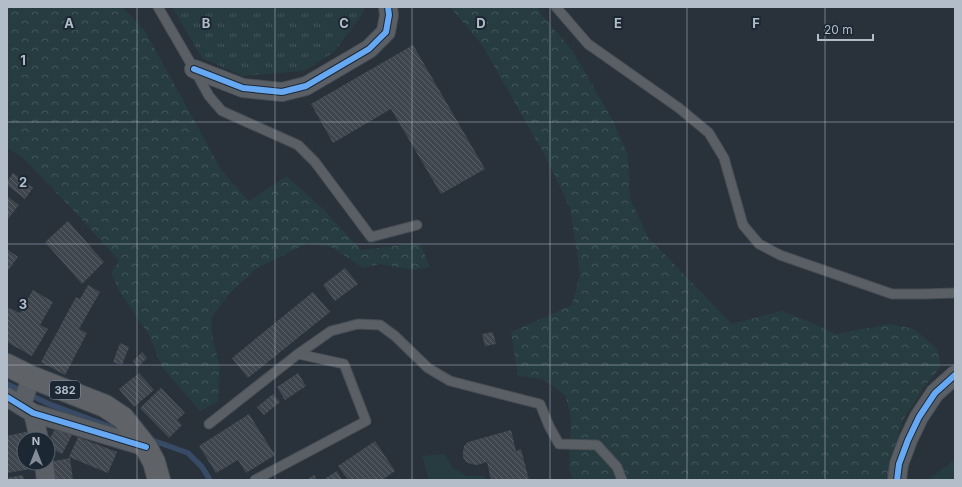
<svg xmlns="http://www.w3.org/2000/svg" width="962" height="487" viewBox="0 0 962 487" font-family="Inter,sans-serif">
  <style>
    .grass { fill: url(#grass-tufts) }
    .forest { fill: url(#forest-crowns) }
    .park { fill: #263c40 }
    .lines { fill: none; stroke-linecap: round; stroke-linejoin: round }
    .stream { stroke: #374b66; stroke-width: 5.5 }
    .building { fill: url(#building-back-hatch) }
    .lane-casing { stroke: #484d54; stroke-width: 11 }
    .street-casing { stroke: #484d54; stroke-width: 20 }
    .highway-casing { stroke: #464d54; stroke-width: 24 }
    .lane { stroke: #5a5f66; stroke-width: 9 }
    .street { stroke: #5a5f66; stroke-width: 18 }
    .highway { stroke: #5f6367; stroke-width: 22 }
    .cycleway-casing { stroke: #1c2734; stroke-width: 8 }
    .cycleway { stroke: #66a8f1; stroke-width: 6 }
    .grid { fill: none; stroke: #b3bdca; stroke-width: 1; stroke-opacity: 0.55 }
    .labels { text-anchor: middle; stroke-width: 4; stroke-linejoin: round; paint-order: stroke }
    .shield { fill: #1c2734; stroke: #86909d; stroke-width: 1 }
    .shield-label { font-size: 11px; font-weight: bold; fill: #b3bdca }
    .grid-label { font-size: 13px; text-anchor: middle; font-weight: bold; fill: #b3bdca; stroke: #1c2734; stroke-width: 4; stroke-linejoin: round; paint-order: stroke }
  </style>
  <defs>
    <pattern id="grass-tufts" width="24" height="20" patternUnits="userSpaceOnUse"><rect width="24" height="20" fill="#263c40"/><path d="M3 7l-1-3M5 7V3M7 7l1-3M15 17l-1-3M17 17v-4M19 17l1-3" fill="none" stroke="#43565a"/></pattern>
    <pattern id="forest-crowns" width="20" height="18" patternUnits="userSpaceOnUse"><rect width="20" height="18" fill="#263c40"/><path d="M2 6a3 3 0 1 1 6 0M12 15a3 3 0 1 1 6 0" fill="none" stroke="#43565a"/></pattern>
    <pattern id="building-back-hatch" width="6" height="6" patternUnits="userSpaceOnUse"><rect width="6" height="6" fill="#40464e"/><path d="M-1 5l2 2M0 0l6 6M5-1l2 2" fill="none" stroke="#595f66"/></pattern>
  </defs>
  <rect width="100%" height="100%" fill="#29313a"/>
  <!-- grass -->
  <path class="grass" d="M172,7h192v5l-30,40 -30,19 -61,5 -41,-18z"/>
  <!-- forest -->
  <path class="forest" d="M7,7h116l22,24 77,140 27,30 38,-25 37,34 37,40 59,-7 10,24 -16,3 -35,-6 -16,4 -30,-20 -25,-5 -52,26 -27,25 -18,24 2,23 7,26 -2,35 -18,9 -38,-44 -13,-32 -29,-43 -9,-19 8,-12 -44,-49 -53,-55 -15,-9z
    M450,7h88l4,8 30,35 41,71 15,34 2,43 18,39 84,87 49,-13 27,10 28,13 54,-10 24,5 23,19 4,19 -16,19 -22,34 -11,37 -3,23h-316l-4,-13 2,-46 -5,-25 -23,-17 -25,-3 -3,-17 -4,-27 61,-27 8,-31 -10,-66 -25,-52 -63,-111z"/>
  <!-- park -->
  <path class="park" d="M444,454l9,14 14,8h17l2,4h-57l-7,-24z
    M955,459v21h-27z"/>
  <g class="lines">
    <!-- stream -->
    <path class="stream" d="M7,384l42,20 70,26
      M149,439l39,14 14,14 8,13"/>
  </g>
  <!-- building -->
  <path class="building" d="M413,45l72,124 -44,25 -50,-85 -58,34 -22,-39z
    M13,173l20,15 -8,11 -18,-14v-4z
    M7,196l12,9 -12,15z
    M68,221l36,41 -22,22 -37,-42z
    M7,249l11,8 -11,15z
    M345,268l13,16 -23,17 -12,-16z
    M88,285l12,7 -21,37 8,4 -22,42 -24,-13 35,-65 4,2z
    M33,290l20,12 -13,23 8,4 -16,27 -25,-14v-30l2,-4 11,5z
    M313,292l17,20 -82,66 -16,-20z
    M493,332l3,12 -11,2 -3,-12z
    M120,343l9,4 -7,18 -9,-3z
    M142,352l5,6 -9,9 -5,-6z
    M139,373l15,17 -20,17 -15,-18z
    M298,373l8,13 -21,14 -8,-13z
    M161,388l24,25 -8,7 5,5 -13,13 -29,-30z
    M273,394l7,8 -16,13 -7,-8z
    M249,414l26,41 -29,18 -8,-13 -22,13 -17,-27z
    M56,427l16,8 -10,19 -14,-7v-5z
    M511,430l5,21 5,-2 8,31h-38l-4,-18 -10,3 -6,-1 -5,-2 -3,-5v-5l1,-6 4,-4z
    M30,431l2,8h-8v24h12l1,5 -30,5v-37z
    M78,437l39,15 -9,21 -39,-16z
    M375,441l20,30 -13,9h-34l-10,-14z
    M70,458l3,22h-22l-2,-18z
    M337,471l5,9h-19z
    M23,475l1,5h-17v-2z
    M314,475l3,5h-10z"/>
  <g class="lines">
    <!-- lane casing -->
    <g class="lane-casing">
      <path id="lane" d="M158,7l36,62 15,27 13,15 76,34 17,17 56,75 46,-12
        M556,7l32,37 91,64 30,25 15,25 19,67 16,19 21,11 112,39h30l33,-1
        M209,424l89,-70 33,-23 27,-7 22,1 15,11 33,32 22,13 90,23 9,22 10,18 38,1 20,22 5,13
        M255,480l111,-59 -22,-57 -46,-10"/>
    </g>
    <!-- street casing -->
    <g class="street-casing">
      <path id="street" d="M194,69l49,19 39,4 24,-6 63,-37 17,-17 3,-17 -1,-8
        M7,397l26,16 113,34
        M22,405l9,-28
        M33,413l6,26
        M44,463l2,17
        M897,480l2,-16 9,-24 11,-23 16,-24 20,-18"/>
    </g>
    <!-- highway casing -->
    <g class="highway-casing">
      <path id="highway" d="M7,365l24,12 74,29 18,12 23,29 8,15 5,18"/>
    </g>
    <!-- lane -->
    <use href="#lane" class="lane"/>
    <!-- street -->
    <use href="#street" class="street"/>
    <!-- highway -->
    <use href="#highway" class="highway"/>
    <!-- cycleway casing -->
    <g class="cycleway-casing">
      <path id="cycleway" d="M194,69l49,19 39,4 24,-6 63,-37 17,-17 3,-17 -1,-8
        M7,397l26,16 113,34
        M897,480l2,-16 9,-24 11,-23 16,-24 20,-18"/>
    </g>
    <!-- cycleway -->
    <use href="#cycleway" class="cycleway"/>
  </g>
  <!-- grid -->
  <path class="grid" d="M137,7v473M275,7v473M412,7v473M550,7v473M687,7v473M825,7v473M7,122h948M7,244h948M7,365h948"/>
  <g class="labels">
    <!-- shield labels -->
    <rect class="shield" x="50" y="381" width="30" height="18" rx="3"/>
    <g class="shield-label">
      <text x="65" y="394">382</text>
    </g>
  </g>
  <g class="grid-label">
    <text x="69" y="28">A</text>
    <text x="206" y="28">B</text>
    <text x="344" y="28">C</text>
    <text x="481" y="28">D</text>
    <text x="618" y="28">E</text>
    <text x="756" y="28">F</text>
    <text x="23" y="65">1</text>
    <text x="23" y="187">2</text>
    <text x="23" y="309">3</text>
  </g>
  <!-- border -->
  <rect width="962" height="487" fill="none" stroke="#b3bdca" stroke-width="16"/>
  <!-- north arrow -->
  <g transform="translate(36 451)"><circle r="19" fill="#1c2734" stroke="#586370"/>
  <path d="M0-3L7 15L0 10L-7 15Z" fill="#838c98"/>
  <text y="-6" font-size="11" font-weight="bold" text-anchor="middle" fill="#b3bdca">N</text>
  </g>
  <!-- scale -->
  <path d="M818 34v6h55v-6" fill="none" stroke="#b3bdca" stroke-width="2"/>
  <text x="824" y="34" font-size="12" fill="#b3bdca" stroke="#1c2734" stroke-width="3" paint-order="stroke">20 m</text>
</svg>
